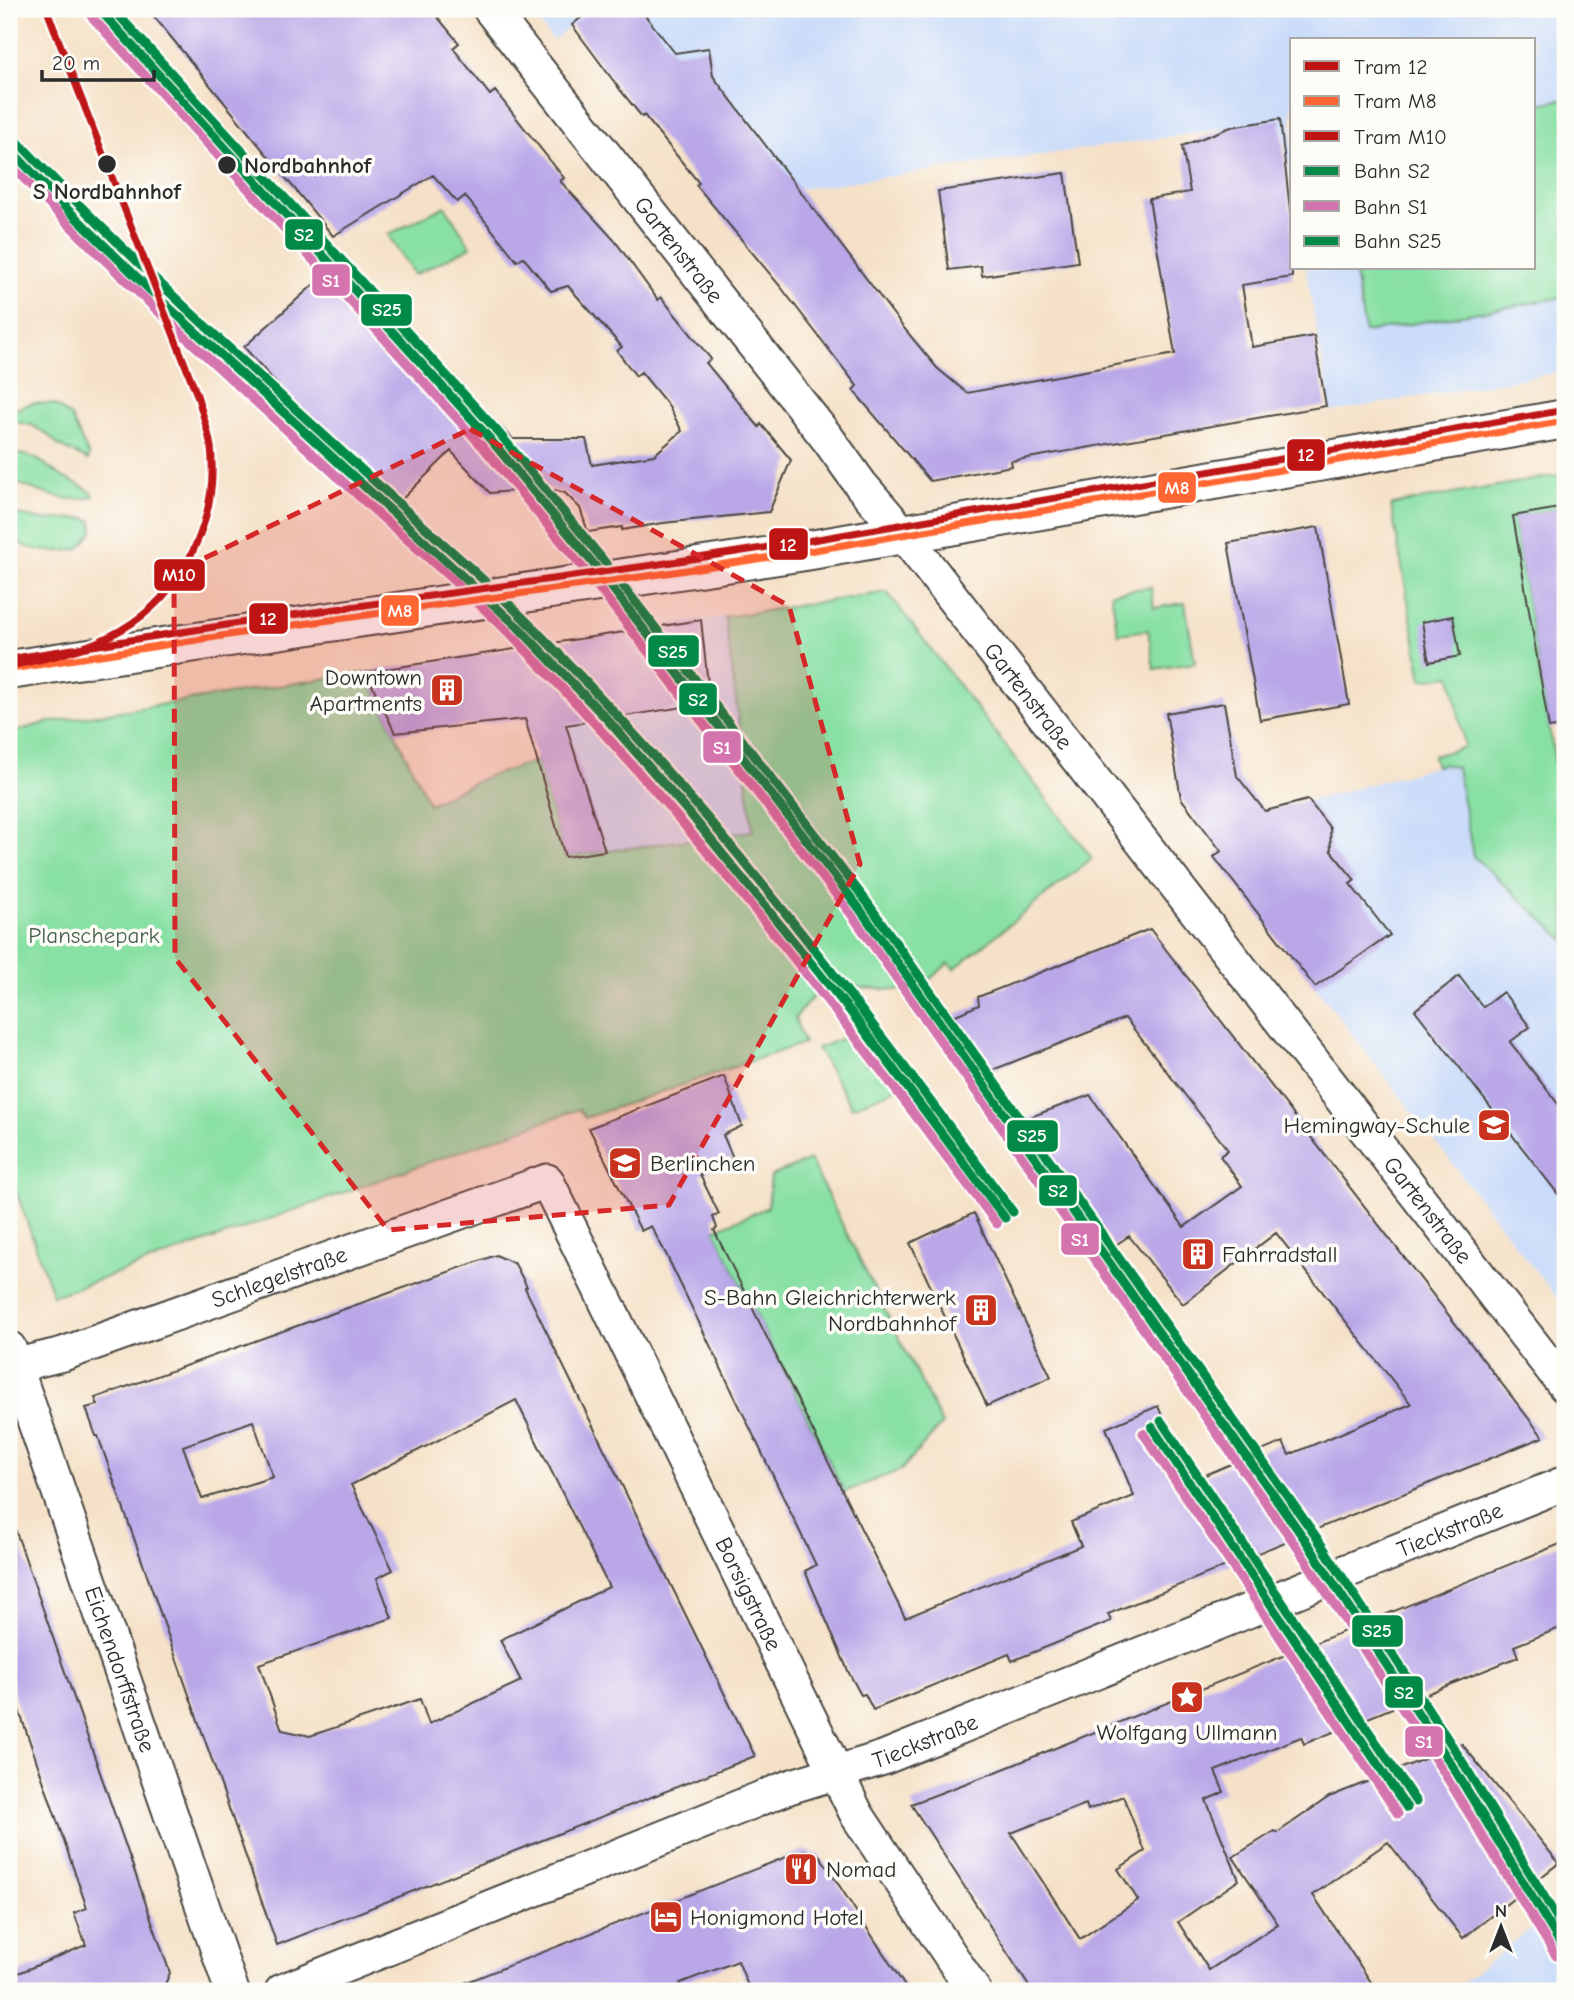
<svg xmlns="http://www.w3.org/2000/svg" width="1574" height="2000" viewBox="0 0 1574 2000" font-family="'Comic Neue',sans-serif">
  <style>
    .built { fill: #cadcf9 }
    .green { fill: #89e0a4; stroke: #5a8668; stroke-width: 2 }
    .building { fill: #b9a7e8; fill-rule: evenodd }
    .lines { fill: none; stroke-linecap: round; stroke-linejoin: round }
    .minor-casing { stroke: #494642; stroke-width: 37 }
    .tertiary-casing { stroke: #494642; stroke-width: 42 }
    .minor { stroke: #fff; stroke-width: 33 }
    .tertiary { stroke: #fff; stroke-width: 38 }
    .rail-1-casing { stroke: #fdfcf7; stroke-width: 14 }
    .rail-2-casing { stroke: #fdfcf7; stroke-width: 14 }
    .rail-3-casing { stroke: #fdfcf7; stroke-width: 14 }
    .rail-1 { stroke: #018a47; stroke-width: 9 }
    .rail-2 { stroke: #d474ae; stroke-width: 9 }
    .rail-3 { stroke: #018a47; stroke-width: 9 }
    .tram-1-casing { stroke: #fdfcf7; stroke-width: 12 }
    .tram-2-casing { stroke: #fdfcf7; stroke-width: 12 }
    .tram-3-casing { stroke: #fdfcf7; stroke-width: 12 }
    .tram-1 { stroke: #be1414; stroke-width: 7 }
    .tram-2 { stroke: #f63; stroke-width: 7 }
    .tram-3 { stroke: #be1414; stroke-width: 7 }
    .marked { fill: #d62828; fill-opacity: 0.2; stroke: #d62828; stroke-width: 5; stroke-dasharray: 14 9; stroke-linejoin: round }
    .stop-dot { fill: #2b2b2b; stroke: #fdfcf7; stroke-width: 2.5 }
    .labels { text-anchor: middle; stroke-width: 7; stroke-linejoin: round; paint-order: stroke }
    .stop-label { font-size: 23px; font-weight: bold; fill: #2b2b2b; stroke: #fdfcf7; text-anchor: start }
    .street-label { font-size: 23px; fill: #2b2b2b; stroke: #fdfcf7 }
    .poi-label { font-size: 23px; fill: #2b2b2b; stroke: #fdfcf7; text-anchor: start }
    .park-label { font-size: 23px; fill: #47614f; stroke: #fdfcf7 }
    .line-badge { stroke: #fdfcf7; stroke-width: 2.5 }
    .badge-label { font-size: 19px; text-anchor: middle; font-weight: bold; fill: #fff }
  </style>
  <rect width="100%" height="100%" fill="#fdfcf7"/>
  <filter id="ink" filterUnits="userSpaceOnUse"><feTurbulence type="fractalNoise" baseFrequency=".0143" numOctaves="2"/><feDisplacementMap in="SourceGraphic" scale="14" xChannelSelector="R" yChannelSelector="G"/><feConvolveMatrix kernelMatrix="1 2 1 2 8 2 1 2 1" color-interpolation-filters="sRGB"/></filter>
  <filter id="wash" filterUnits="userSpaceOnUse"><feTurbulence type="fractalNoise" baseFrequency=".00686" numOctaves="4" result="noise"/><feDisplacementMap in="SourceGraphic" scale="28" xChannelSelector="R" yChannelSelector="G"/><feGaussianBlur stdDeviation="1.57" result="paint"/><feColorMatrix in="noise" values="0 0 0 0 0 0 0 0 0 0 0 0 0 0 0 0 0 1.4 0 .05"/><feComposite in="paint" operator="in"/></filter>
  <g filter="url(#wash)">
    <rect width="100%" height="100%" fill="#f5e1c7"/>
    <!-- built -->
    <path class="built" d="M528,9h1037v362l-234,41 -25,-144h228v-228h-242v149l-12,-70 -97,16 -405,57 -5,5 -59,10 -18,-22 3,-2 -54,-68 -3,2 -18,-22 -51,-70 -20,15z
      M725,617l28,214 -188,26 -43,-149 -9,-60z
      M1444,764l13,4 16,88 92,84v369l-350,-452 62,-47z
      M1565,1902v89h-114l7,-5z"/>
    <!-- green -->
    <path class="green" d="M1565,99v198l-200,35 -11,-64h180v-163z
      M445,206l26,41 -57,28 -26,-40z
      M32,403l22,1 17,13 18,39 -1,4 -30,-15 -11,-11 -16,-9 -22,-4v-9z
      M9,454c31,-1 33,11 56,24 10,6 23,9 29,18 -28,10 -60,-7 -85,-16z
      M1565,474v33l-52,10 52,303v120l-92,-84 -16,-88 -13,-4 -8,2 -3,-10 32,-9 -14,-71 -29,4 -31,-175z
      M9,513l33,7 43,-2 7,3 1,10 -14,18c-25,5 -49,3 -70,-12z
      M1151,587l3,21 31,-5 10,60 -41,6 -6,-39 -30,4 -7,-41z
      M887,592l205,266 -138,111 -5,-6 -33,28 -55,-3 -31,-12 -35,42 9,25 -219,75 -6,-9 -526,187 -44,-125v-438l36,-10 321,-51 63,132 57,-27 51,-16 28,96 188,-26 -28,-214z
      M846,1037l20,28 23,-18 24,35 -61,25 -35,-59z
      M810,1160l132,264 -41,46 -57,22 -130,-262 54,-23 3,-31z"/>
    <g id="blocks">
      <!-- building -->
      <path class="building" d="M148,9h283l28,34 -6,5 37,47 5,-4 69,87 -4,3 55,60 43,59 3,-3 50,62 -5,4 53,64 2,-3 30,36 -22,52 -106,11 -41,7v-3l-34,5 -8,-24 -15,-15 -17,-5 -58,5 -39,-42 -60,59 -100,-101 5,-4 -52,-58 77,-69 51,53 6,-5 49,52 7,-7 48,51 8,-7 23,24h73l6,26 62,-10 28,-24 -14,-26 -27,-33 -5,4 -19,-25 5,-4 -54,-61 -17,5 -28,-34 -6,4 -52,-65 -8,6 -24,-27 -100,61z
        M592,9h48l35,44 34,-5 4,28 190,251 34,41 30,25 208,-39 -26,-155 41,-7 -8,-46 49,-19 49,-8 10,91 2,-1v68l-50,8 10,62 62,-11 12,70 -315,55 1,5 -82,15 -77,-91 4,-4 -77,-100 -84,-101 3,-2 -55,-68 -2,2 -21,-26 -49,-66z
        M1065,173l13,89 -96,14 -1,-10 -32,4 -11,-79z
        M1565,507v219l-16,2 -36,-212z
        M1318,527l31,177 -89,16 -32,-177z
        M1453,616l7,40 -31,6 -7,-40z
        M701,620l9,83 -144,22 39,126 -40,6 -40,-138 -130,14 -29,-61z
        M1224,703l13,73 28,35 43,-11 22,28 1,23 24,29 -5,4 40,51 -75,52 -101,-130 7,-6 -40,-53 -15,-85z
        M1150,929l393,508 -435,177 3,7 -99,40 -3,-7 -136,56 -8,-16 -4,1 -12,-22 -44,-102 11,-6 -150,-311 -15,-28 -10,5 -52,-103 135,-52 18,50 -19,9 10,23 -33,17 19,39 -6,3 4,11 -3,2 191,388 176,-72 -10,-24 63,-26 -28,-68 52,-22 31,76 94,-40 6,13 122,-51 -135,-171 -93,71 -54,-68 -15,10 -89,-127 65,-24 94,132 58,-41 -22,-30 8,-6 -103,-132 -135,53 -39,-54 28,-12 -1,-8z
        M1459,976l24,31 20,-15 27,35 -20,15 55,71v90l-150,-193z
        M974,1213l77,164 -64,29 -77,-163z
        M496,1255l19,9 12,23 -2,1 230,468 -478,189 -179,-509h-2l-10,-28 12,-3 -3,-7zM516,1400l93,187 -109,53 21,41 -92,43 -9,-25 -110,37 -28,-6 -23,-66 133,-46 -15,-40 16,-8 -42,-85zM253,1421l20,56 -71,22 -19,-53z
        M13,1523l157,450 -8,18h-153v-14l77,-32 -12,-32 13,-5 -78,-227v-157z
        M1565,1542v84l-51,20 4,11 -214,87 -3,-7 -86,34 9,21 -18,8 33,80 -61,42 31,48 69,-46 -45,-67 42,-26 2,2 52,-36 133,-53 97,119 -96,75 -75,-96 -75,53 64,96h-345l-121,-187 90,-34zM1123,1796l22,55 -27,18 20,31 -58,39 -69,-106 75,-29 2,6z
        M804,1850l16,6 88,135h-158l-12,-30 -58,22 3,8h-234v-2z"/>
    </g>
  </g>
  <g filter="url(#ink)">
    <use href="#blocks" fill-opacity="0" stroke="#494642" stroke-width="2"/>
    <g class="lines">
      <!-- minor casing -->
      <g class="minor-casing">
        <g id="minor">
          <path id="s1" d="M490,9l338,430 33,46 42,49 662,852"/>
          <path id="s2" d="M9,1348l223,643"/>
          <path id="s3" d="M9,1367l54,-13 484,-173 310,634 117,176"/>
          <path id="s4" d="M282,1991l507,-204 94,-29 682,-275"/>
        </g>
      </g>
      <!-- tertiary casing -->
      <g class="tertiary-casing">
        <path id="tertiary" d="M9,670l796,-119 760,-132"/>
      </g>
      <!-- minor -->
      <use href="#minor" class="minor"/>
      <!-- tertiary -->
      <use href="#tertiary" class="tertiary"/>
      <!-- rail-1 casing -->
      <g class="rail-1-casing">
        <path id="rail-1" d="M99,9l391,430 102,123 267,346 449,636 145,223 112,184
          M9,148l55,58 87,85 367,336 88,91 85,97 159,196 155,207
          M1152,1427l255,381"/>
      </g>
      <!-- rail-2 casing -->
      <g class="rail-2-casing">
        <path id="rail-2" d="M91,16l391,430 102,123 267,345 448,636 145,223 112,183
          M9,163c115,122 241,233 365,347 47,42 96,83 140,128 178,181 331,383 483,586
          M1143,1433l255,381"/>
      </g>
      <!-- rail-3 casing -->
      <g class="rail-3-casing">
        <path id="rail-3" d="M113,9l385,423 102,124 267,346 450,636 145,223 103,170
          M17,141c120,126 250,242 379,360 43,40 89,78 130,120 182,179 335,387 487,591
          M1161,1421l255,381"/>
      </g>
      <!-- rail-1 -->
      <use href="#rail-1" class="rail-1"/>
      <!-- rail-2 -->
      <use href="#rail-2" class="rail-2"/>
      <!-- rail-3 -->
      <use href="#rail-3" class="rail-3"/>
      <!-- tram-1 casing -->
      <g class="tram-1-casing">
        <path id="tram-1" d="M9,659l262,-41 382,-53 148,-23 764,-132"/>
      </g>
      <!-- tram-2 casing -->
      <g class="tram-2-casing">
        <path id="tram-2" d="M11,669l262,-41 381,-53 149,-23 762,-131"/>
      </g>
      <!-- tram-3 casing -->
      <g class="tram-3-casing">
        <path id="tram-3" d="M9,666c38,-7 78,-16 112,-36 63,-36 98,-112 90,-183 -3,-18 -9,-35 -14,-52l-149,-382"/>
      </g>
      <!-- tram-1 -->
      <use href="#tram-1" class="tram-1"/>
      <!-- tram-2 -->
      <use href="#tram-2" class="tram-2"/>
      <!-- tram-3 -->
      <use href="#tram-3" class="tram-3"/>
    </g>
  </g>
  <!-- marked area -->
  <path class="marked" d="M470,429l319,177 71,258 -191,341 -281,25 -213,-272 -1,-385z"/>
  <!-- icons -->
  <defs>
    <g id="building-square" transform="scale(1.75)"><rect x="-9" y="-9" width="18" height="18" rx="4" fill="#c8321e" stroke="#fdfcf7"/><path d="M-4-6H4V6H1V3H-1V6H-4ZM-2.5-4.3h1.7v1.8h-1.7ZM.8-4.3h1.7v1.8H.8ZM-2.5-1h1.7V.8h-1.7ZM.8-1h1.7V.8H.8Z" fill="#fff"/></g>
    <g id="school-square" transform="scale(1.75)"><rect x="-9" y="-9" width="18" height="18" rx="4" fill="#c8321e" stroke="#fdfcf7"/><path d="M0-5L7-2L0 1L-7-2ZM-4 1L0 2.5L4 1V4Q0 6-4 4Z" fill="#fff"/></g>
    <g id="sight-square" transform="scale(1.75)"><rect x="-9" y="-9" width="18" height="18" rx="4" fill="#c8321e" stroke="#fdfcf7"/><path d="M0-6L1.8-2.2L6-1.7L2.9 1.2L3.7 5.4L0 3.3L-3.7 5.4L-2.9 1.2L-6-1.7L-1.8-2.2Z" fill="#fff"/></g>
    <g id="restaurant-square" transform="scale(1.75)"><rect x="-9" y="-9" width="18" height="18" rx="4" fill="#c8321e" stroke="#fdfcf7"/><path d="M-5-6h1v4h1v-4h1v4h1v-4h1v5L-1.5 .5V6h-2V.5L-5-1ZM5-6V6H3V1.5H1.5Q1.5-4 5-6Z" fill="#fff"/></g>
    <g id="hotel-square" transform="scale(1.75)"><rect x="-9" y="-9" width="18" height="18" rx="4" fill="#c8321e" stroke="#fdfcf7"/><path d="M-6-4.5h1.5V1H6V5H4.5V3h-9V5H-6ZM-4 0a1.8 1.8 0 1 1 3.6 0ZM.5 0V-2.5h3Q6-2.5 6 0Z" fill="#fff"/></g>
  </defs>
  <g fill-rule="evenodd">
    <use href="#building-square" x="447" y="690"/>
    <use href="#school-square" x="1494" y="1125"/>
    <use href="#school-square" x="625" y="1163"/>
    <use href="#building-square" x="1198" y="1254"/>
    <use href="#building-square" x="981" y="1310"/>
    <use href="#sight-square" x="1187" y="1697"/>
    <use href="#restaurant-square" x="801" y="1869"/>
    <use href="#hotel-square" x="666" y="1917"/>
  </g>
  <!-- markers -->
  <g class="stop-dot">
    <circle cx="107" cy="164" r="10"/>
    <circle cx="227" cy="165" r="10"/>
  </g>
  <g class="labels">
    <!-- stop labels -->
    <g class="stop-label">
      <text x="244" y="173">Nordbahnhof</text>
      <text x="107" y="199" text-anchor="middle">S Nordbahnhof</text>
    </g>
    <!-- street labels -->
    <g class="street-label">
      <text dy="8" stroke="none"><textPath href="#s1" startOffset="306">Gartenstraße</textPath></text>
      <text dy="8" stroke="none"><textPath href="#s1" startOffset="873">Gartenstraße</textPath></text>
      <text dy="8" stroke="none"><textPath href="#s1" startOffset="1524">Gartenstraße</textPath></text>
      <text dy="8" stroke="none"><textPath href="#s3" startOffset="285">Schlegelstraße</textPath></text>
      <text dy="8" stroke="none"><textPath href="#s4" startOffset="1256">Tieckstraße</textPath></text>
      <text dy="8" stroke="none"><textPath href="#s3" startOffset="1029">Borsigstraße</textPath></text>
      <text dy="8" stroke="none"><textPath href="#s2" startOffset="340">Eichendorffstraße</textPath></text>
      <text dy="8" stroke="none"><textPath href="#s4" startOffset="690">Tieckstraße</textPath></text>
    </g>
    <!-- poi labels -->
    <g class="poi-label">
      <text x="422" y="685" text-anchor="end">Downtown<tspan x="422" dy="26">Apartments</tspan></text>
      <text x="1470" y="1133" text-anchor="end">Hemingway-Schule</text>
      <text x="650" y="1171">Berlinchen</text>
      <text x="1222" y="1262">Fahrradstall</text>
      <text x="956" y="1305" text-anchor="end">S-Bahn Gleichrichterwerk<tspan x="956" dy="26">Nordbahnhof</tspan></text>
      <text x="1187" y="1740" text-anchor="middle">Wolfgang Ullmann</text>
      <text x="826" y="1877">Nomad</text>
      <text x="690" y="1925">Honigmond Hotel</text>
    </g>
    <!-- park labels -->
    <g class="park-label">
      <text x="94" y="943">Planschepark</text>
    </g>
  </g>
  <g class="line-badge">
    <rect x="284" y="218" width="40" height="33" rx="7" fill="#018a47"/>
    <rect x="311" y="263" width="40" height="34" rx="7" fill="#d474ae"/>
    <rect x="360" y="293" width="53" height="34" rx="7" fill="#018a47"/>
    <rect x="1286" y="438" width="40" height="34" rx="7" fill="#be1414"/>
    <rect x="1157" y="471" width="40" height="33" rx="7" fill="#f63"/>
    <rect x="768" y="527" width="41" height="34" rx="7" fill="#be1414"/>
    <rect x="153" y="558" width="53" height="34" rx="7" fill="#be1414"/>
    <rect x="380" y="594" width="40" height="33" rx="7" fill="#f63"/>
    <rect x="248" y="602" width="41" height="33" rx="7" fill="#be1414"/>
    <rect x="647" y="634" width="53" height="34" rx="7" fill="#018a47"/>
    <rect x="678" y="682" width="40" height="34" rx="7" fill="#018a47"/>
    <rect x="702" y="730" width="40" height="34" rx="7" fill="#d474ae"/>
    <rect x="1006" y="1119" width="53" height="34" rx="7" fill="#018a47"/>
    <rect x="1038" y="1174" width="40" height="33" rx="7" fill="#018a47"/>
    <rect x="1060" y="1222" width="40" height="34" rx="7" fill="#d474ae"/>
    <rect x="1351" y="1614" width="53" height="34" rx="7" fill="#018a47"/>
    <rect x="1384" y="1675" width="40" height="34" rx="7" fill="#018a47"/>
    <rect x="1404" y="1725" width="40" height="33" rx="7" fill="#d474ae"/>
  </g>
  <g class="badge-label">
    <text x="304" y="241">S2</text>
    <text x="331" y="287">S1</text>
    <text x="387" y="316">S25</text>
    <text x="1306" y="461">12</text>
    <text x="1177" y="494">M8</text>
    <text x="788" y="551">12</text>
    <text x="179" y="581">M10</text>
    <text x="400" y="617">M8</text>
    <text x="268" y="625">12</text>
    <text x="673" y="658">S25</text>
    <text x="698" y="706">S2</text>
    <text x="722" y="754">S1</text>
    <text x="1032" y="1142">S25</text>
    <text x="1058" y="1197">S2</text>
    <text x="1080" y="1246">S1</text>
    <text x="1377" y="1637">S25</text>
    <text x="1404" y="1699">S2</text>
    <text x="1424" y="1748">S1</text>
  </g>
  <!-- margin -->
  <rect width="1574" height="2000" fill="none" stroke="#fdfcf7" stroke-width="35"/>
  <!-- legend -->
  <rect x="1290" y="38" width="245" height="231" fill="#fdfcf7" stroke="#a9a8a5" stroke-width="2"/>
  <rect x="1304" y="61" width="35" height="10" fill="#be1414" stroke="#a9a8a5" stroke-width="2"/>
  <text x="1354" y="74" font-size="21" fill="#2b2b2b">Tram 12</text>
  <rect x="1304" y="96" width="35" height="10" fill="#ff6633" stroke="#a9a8a5" stroke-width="2"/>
  <text x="1354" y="108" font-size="21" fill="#2b2b2b">Tram M8</text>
  <rect x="1304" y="131" width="35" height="10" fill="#be1414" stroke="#a9a8a5" stroke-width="2"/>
  <text x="1354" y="144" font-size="21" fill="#2b2b2b">Tram M10</text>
  <rect x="1304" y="166" width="35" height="10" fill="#018a47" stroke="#a9a8a5" stroke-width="2"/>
  <text x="1354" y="178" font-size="21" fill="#2b2b2b">Bahn S2</text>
  <rect x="1304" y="201" width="35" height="10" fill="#d474ae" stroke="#a9a8a5" stroke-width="2"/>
  <text x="1354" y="214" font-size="21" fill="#2b2b2b">Bahn S1</text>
  <rect x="1304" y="236" width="35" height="10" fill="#018a47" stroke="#a9a8a5" stroke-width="2"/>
  <text x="1354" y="248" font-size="21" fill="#2b2b2b">Bahn S25</text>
  <!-- north arrow -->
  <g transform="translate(1501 1927)" stroke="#fdfcf7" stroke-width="5" paint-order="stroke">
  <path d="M0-5L12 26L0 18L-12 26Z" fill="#2b2b2b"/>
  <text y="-10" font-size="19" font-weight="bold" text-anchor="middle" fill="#2b2b2b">N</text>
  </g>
  <!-- scale -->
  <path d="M42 70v10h112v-10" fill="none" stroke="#2b2b2b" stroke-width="3.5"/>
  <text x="52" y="70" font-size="21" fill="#2b2b2b" stroke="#fdfcf7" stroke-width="5" paint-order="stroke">20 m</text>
</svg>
